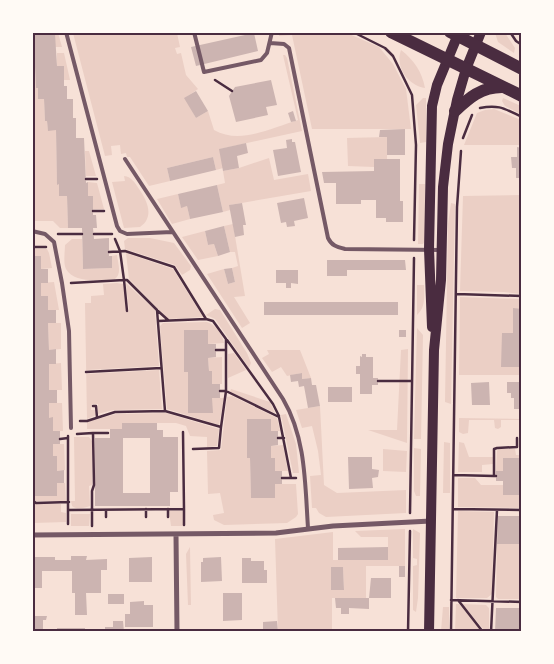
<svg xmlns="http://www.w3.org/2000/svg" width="554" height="664" viewBox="0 0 554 664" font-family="'Work Sans',sans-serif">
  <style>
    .green { fill: #ebcfc5; fill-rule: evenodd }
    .building { fill: #ccb4b1; fill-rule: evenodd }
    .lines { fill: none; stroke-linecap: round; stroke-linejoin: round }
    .path { stroke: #4a2c40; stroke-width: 2.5 }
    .service { stroke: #755966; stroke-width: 4 }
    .minor { stroke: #755966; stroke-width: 5 }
    .secondary { stroke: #4a2c40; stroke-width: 10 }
    .primary { stroke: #4a2c40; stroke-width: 12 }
    .neatline { fill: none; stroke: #4a2c40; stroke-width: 2 }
  </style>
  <rect width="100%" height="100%" fill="#f7e1d7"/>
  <!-- green -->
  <path class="green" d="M32,33h26l4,14h-7v-13h-22z
    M73,33h104l3,14 -5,1 2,6 4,-1 5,22 12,14 -13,9 11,20 12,-7 6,19c26,15 57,-2 84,-10l-15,-65h2l2,3 15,73 -82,18 3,19 -7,2 -3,-13 -46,11 3,13 -21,5 -19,-29h-3l-1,-4 -5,1 -1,-9 -9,1 1,9 -7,1z
    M279,33h68l32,14 14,17 13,25 5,40h-99l-20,-94 -13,1z
    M495,33h10l10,15 -1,5 -16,-11z
    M401,50c13,10 21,22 24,38 -17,-3 -30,-20 -24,-38z
    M57,53h7l6,27h-6v-14h-7z
    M32,67h3l1,21h2v11h6l1,22h2l1,9h8l1,54h2v12h8l1,32h-8l-7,-7h-20z
    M423,98h3v44l-6,1 -4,-38z
    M503,98l18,8v8l-16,-8 -3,-5z
    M494,109l27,11v25h-57l13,-32 8,-3z
    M387,137v22h-13v8l-26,-1 -1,-28z
    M85,151h4l7,25h-10z
    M269,158l5,22 34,-6 3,17 -81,14v5l-7,2 -6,-27 8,-2 -2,-12 16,-3z
    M124,176c8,1 11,7 15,13 8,11 16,28 1,38l-16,1 -12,-46 13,-1z
    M88,182l9,1 7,26h-11v-13h-5z
    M419,184h6v57l-2,3h-5z
    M178,194l3,13 6,-1 3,13 -18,5 -15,-25z
    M521,195v99l-17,-2 -44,-1 3,-95z
    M451,203l4,1 -4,200 -6,-2 3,-178z
    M233,224l12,72 -11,1 16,26 -8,5 -35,-54 17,-5 4,15 7,-2 -3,-14 6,-2 -3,-14h-5l-6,-26z
    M205,231l3,14 6,-1 4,12 -20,4 -16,-23z
    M128,238h22l24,5 17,23 -1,4 -8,5 -7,-10 -50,-16 -1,-8z
    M72,239h10l1,30 29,-1v-12l5,-1c1,8 5,19 -2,24 -14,1 -41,5 -49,-10 -3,-6 -1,-17 -1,-24z
    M33,249h14l2,4 3,15 -11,1v-13h-8z
    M126,253l47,16 30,48 -35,2 -39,-40z
    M54,282l5,28h-11v-14h-7v-13z
    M117,283l6,1 3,27h3l-3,-28 29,27 4,56 -73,4v4l73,-4 3,39 -49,1 -15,4v-10h-6l-1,6h5v5l-9,4 -2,-116h6v-7l13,-1 -1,-11z
    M417,285h7c0,11 2,22 -7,30z
    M460,297l61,2v10h-8v24h-11v34h19v8h-62z
    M215,309l5,1 27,43 4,10 -2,5 -34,-49 -9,-4z
    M207,322c8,2 16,13 17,21l-16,1v-14h-24v41l4,1v41h24v-15h12l-5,27 -52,-16 -7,-83 3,-3z
    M48,323h13v26l-12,1z
    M417,328l6,7 -2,104h-7z
    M408,349l-1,94 -39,-13h29l4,-80z
    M267,350h33l11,28 -9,1 -1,-6 -14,3 -6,-9 -9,5 -10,-14 7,-4z
    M234,353l12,17 -18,8v-24z
    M222,357v27h-10v-12l-3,-1 -1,-13z
    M61,363l1,27h-13v-26z
    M231,389l39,13 5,11 -45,-21z
    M232,396l45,22 3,13h-9l-1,-12h-23v39h3l1,39 24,1v-14h21l2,30 -2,3 -9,6 -63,2 -10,-5 -1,-5 11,-2 -4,-20 -12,1 -1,-43 14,-1 6,-53z
    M49,403h13l1,28h-10v-13h-4z
    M320,406l4,79 13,8 69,-3v23l-80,4 -7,-4 -3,-5h-4l-2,-32 11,-1 -3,-24 -6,-25 -10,2 -6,-18z
    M166,413l53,16 -2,17 -10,1v-10l-17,-1 -4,-10 -10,-3h-54v6h-35v-7l29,-8z
    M286,414l10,30 3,29h-6l-12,-58z
    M459,418l62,1 1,1h-21v7l-3,2 -3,-1 -1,-8h-25l-1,13 -5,1 -4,-2z
    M74,437h15l3,4v44l-3,1 1,20c-5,2 -14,4 -18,0l-1,-5h4z
    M444,442l6,1v50h-7z
    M459,442l5,1 5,14h24v7l-11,1v7h-24z
    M53,444h11l1,26 -8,1 -4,-15z
    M283,445l5,26h-13l-4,-13v-12z
    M414,448l7,1 -1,47h-4l-2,-5z
    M383,449l24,2 -1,21 -23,-1z
    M498,449h17l1,6h5v3h-18v13h-7l1,-20z
    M32,457l1,39 24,-13h8l1,18h-30l-3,-2z
    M458,478h17l6,7h22v10h18v13l-63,-1z
    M32,503l29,1v8l5,1v9l-33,1z
    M169,511h14v15h-12z
    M458,511l36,1 -2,82 -5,4h-31z
    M71,514h19l-1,12h-18z
    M405,529v37h-39v32h-34v33h-54l-3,-92 58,-7v28h55v-23h-27l-6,-6zM331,567h12l1,22 -12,1z
    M413,529l7,4 -2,65 -2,14 -3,-2v-44l4,-1v-6l-4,-1z
    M497,544h24v55h-23l-2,-2z
    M190,547l1,58h-3l-2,-51z
    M456,604h3l23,27 -27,1z
    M462,604l24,1 3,3v23h-4z
    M443,607h6v24h-8z"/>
  <!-- building -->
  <path class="building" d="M254,33l4,18 -62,15 -5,-19z
    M32,34h23l2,32h7v20h3v13h6v19h3v20h8l2,45 2,-1v14h5v19h3l1,13h-4l1,11 15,-1v18h3v12l-29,1 -1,-41h-14l-1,-32h-8v-12l-2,1 -1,-55 -8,1 -1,-10h-2l-1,-22h-6v-11h-2l-1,-21h-3z
    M271,80l6,25 -11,2 2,8 -32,7 -7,-26 6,-9z
    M196,91l12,20 -12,7 -12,-20z
    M293,111l3,10 -5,1 -3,-9z
    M405,129v26h-18v-18h-8l1,-7z
    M292,139v3h3l6,30 -23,4 -5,-26 14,-2 -1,-8z
    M246,143l2,10 -11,3 2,12 -16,3 -4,-22z
    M517,147l5,1v30h-6v-10h-4l-1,-11h6z
    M213,157l3,13 -46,11 -3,-13z
    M374,159h26v42h3v21h-17v-4h-10v-18h-15v4h-25v-21h-12l-2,-11 52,-1z
    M217,185l6,27 -33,7 -3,-13 -6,2 -3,-14z
    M304,198l4,20 -14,3 1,5 -8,1 -1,-5 -5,1 -4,-20z
    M242,203l4,22h-3l1,10 -9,2 -6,-32z
    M224,226l6,26 -12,4 -4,-12 -6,1 -3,-14z
    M32,256h9v13h7v14h-7v13h7v14h8v13h-8l1,27 7,-1v15h-7v26h8v13h-8v15l4,-1v14h7v13h-7v12h4v15l7,-1v13h-7v13h-24z
    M327,260h78l1,10h-59v6h-20z
    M232,268l3,14 -7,2 -4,-15z
    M276,270h22v14l-7,-1v5h-5v-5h-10z
    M264,302h134v13h-134z
    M513,308l9,1v58h-21l1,-34h11z
    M184,330h24v14h8v13l-8,1 1,13h3v13h8v14h-8l1,15h-25v-41h-4z
    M399,330h7v7h-7z
    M362,354h4v3h7v21h5v7h-6v9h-12v-20h-4v-8h4v-10l2,1z
    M302,373v6l9,-1 1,7h4l4,21 -12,2 -4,-22 -5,1 -1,-6 -7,1 -1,-7z
    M489,382l1,23h-18l-1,-22z
    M507,382h15v27h-8v-11h-3v-5h-4z
    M328,387h24v15h-24z
    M247,419h24v12h7v14l-7,1v12h4v13h7v13h-7v14h-24l-1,-40h-3z
    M122,423h35v7h6v7h15v55h-8v14h-75v-68h15v-9h12zM123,438h27v55h-27z
    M348,457h24v12l7,1 -1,7 -6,1 1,10 -24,1z
    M503,458h19v37h-19v-14h-7v-10h7z
    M498,516h24v28h-25z
    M388,547v13h-50v-12z
    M71,556h16l-1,4 21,-1v11h-6v23h-15l1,22h-12v-22h-3v-22h-30v17h-10v-31h23v3h16z
    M152,557v25h-23v-24z
    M221,557l1,24 -21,1v-20h2v-4z
    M242,558h9v3h13v9h3v13h-25z
    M399,566h6v11h-6z
    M331,567h12l1,23h-13z
    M371,578h20v20h-22v11l-20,-1v6h-8v-6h-5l-1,-10h34z
    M223,593h19v27l-19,1z
    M108,594h16v10h-16z
    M144,601v4h9v22h-28v-13h5v-12z
    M496,608h26v24h-27z
    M32,616h15l-1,4h-3v12h-11z
    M113,621h10l1,11h-19v-5h8z
    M277,621l1,11h-11v-3l-4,1v-8z
    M57,628h28v4h-28z
    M227,629v3h-27v-2z"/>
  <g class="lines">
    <!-- path -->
    <path class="path" d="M353,32l32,16 8,8 19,39 4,50 -2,95
      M510,32l6,9 6,4
      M215,80l17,11
      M480,108c19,-4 25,1 42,9
      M463,138l9,-23
      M86,179h11
      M93,211h11
      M58,234h24
      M94,234h18
      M115,239l5,12 4,29h3l30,30 8,101 56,16 5,-36 53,26 12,61h5
      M32,247h14
      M109,252l16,-1 49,16 32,52 7,2 13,18v52h-6
      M71,283l53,-3 3,31
      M457,294l65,2
      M158,311l10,9
      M158,321l48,-2
      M227,340l46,64 6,12
      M216,350h10
      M86,372l75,-4
      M378,381h34
      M93,406h3l1,11
      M80,421h7l28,-9 50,-1
      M183,432l1,77
      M77,434l16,-1
      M68,436v88
      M278,438h6
      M60,439l8,-1
      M193,449l26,-1 2,-21
      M454,475l40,1
      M496,476h-2v-27l3,-1 20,-1v-9
      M282,478h9
      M32,500l4,3 33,-1
      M146,509v8
      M168,509v8
      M453,509l69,1
      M69,510l115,-1v16
      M410,513l4,-255
      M106,517v-7
      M92,526v-35l2,-6 -1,-52h15
      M451,600l71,2
      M458,600l25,32
      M408,632l2,-101
      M451,632l6,-425 4,-56
      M491,632l6,-122"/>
    <!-- service -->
    <path class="service" d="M66,32l51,194 3,5 7,3 45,-2
      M194,32l10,40 57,-12 6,-7 5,-21
      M270,43l14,1 5,4 39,190c4,8 9,9 17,11l96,1
      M125,159l158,240c23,39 22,85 25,129
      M32,231l13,3 9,8 8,41 7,48 2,97"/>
    <!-- minor -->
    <path class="minor" d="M32,535l244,-2 57,-7 98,-5
      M176,535l1,97"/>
    <!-- secondary -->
    <path class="secondary" d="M432,327l-3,-78 3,-143 5,-21 22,-53
      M429,632l5,-282 7,-70 2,-93 5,-43 9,-44 9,-31 15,-37"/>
    <!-- primary -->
    <path class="primary" d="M391,32l131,64
      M450,32l72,37
      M455,111c14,-13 26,-24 47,-24"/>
  </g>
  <!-- border -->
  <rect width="554" height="664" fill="none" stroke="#fffaf5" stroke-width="68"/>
  <rect x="34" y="34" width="486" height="596" class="neatline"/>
</svg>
